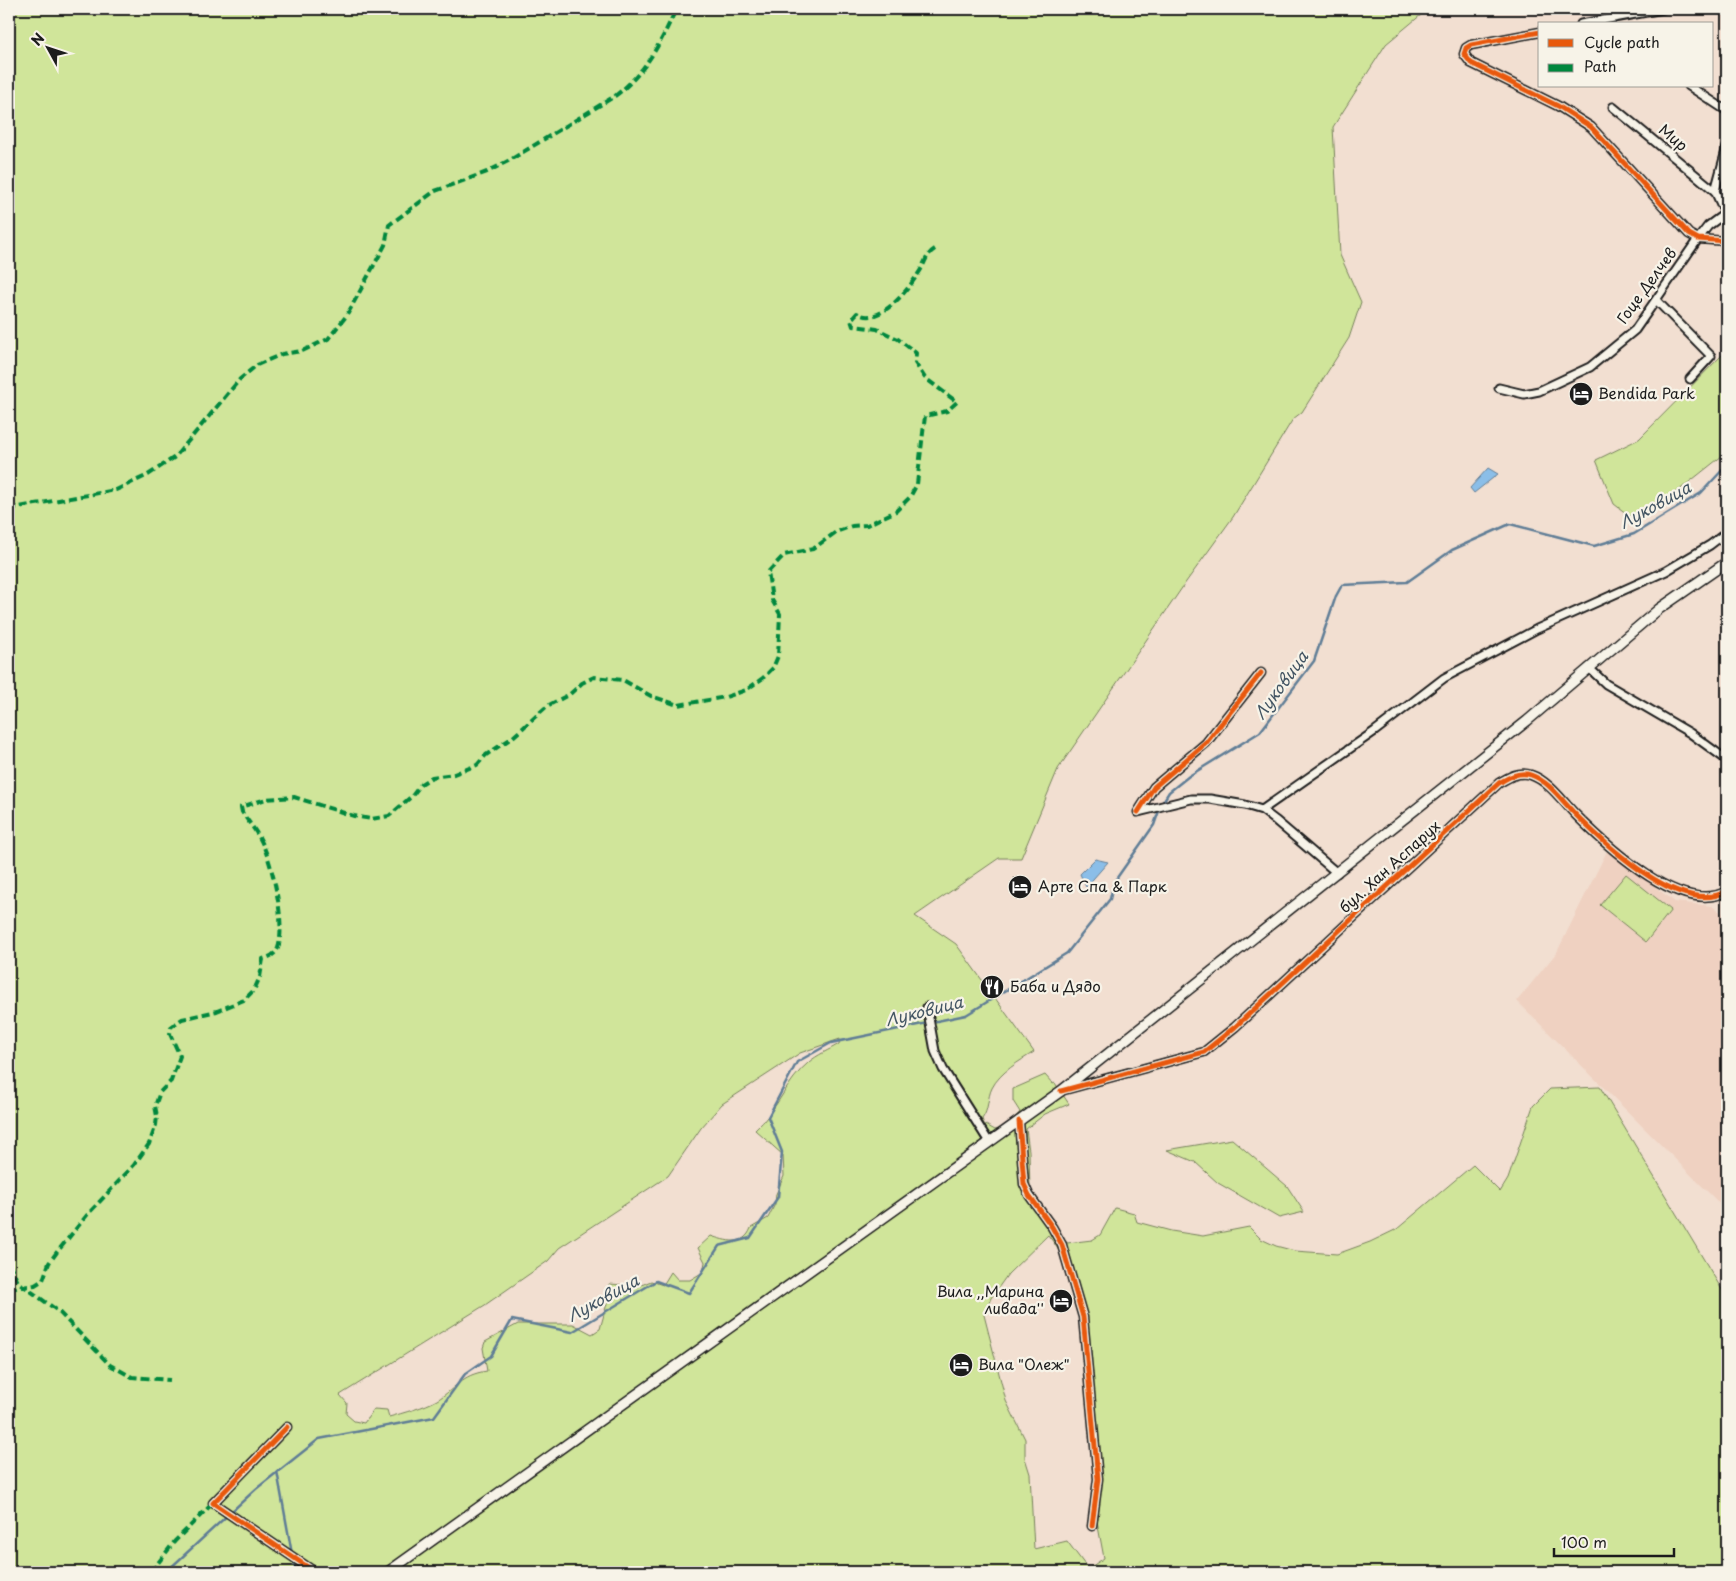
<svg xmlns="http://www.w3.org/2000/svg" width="1736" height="1581" viewBox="0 0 1736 1581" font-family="'Playpen Sans',sans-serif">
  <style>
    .built { fill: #efd1c1 }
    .green { fill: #d0e59a; stroke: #76805b; fill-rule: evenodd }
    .water { fill: #8bbee8; stroke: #5f7d96 }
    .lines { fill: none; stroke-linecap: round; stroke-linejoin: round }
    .stream { stroke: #5f7d96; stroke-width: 2.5 }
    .minor-casing { stroke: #1c1c1c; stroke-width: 11 }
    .secondary-casing { stroke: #1c1c1c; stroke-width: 12 }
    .minor { stroke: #f7f3e8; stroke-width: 7 }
    .secondary { stroke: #f7f3e8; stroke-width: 9 }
    .quiet { stroke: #00873e; stroke-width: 4; stroke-dasharray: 8 4; stroke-linecap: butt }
    .cycleway-casing { stroke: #f7f3e8; stroke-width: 8 }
    .cycleway { stroke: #e8590c; stroke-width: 5 }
    .labels { text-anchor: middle; stroke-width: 4.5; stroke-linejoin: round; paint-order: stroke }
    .street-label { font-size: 15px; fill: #1c1c1c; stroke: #f7f3e8 }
    .poi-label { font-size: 15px; fill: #1c1c1c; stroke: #f7f3e8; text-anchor: start }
    .water-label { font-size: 16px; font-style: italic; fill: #435563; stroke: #f7f3e8 }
  </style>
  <rect width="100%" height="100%" fill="#f2dfd1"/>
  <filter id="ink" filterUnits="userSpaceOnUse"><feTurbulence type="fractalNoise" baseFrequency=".02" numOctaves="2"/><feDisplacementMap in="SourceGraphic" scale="10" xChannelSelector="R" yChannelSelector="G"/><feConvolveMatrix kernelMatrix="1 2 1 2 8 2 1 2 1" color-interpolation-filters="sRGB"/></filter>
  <g filter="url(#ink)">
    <!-- built -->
    <path class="built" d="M1607,851l68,51 37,4 15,11v294l-210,-210 40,-49z"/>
    <!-- green -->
    <path class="green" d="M9,9h1419l-42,35 -53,83 7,128 21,47 -12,36 -47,74 -9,7 -60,98 -47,65 -128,187 -37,89h-22l-84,58 41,28 78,108c-14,9 -34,20 -42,36 -5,10 -3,22 -10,31l2,5 11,6 12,-3 13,-15 -7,-11v-12l32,-14 8,9 2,-1 14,21 -24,10 -19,15 3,22 1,39 37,53 25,-3 8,-5 15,-27 19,5 3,9 34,9 32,5 46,-9 12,12 15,7 19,5 42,3 33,-12 27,-13 76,-64 27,27 8,-13 25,-73 17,-17 50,-2 127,211v274h-1718zM840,1039l-1,5c-10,6 -22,11 -30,18 -23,19 -32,49 -54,68l28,25 1,21 -8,18 -1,10 -7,14 -17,10c-7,19 -25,13 -40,8l-13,12 7,14 -2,10 -13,8h-12l-7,-8 -8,13 -12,-4 -12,5 -30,-2v12l-9,33 -8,5 -19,-10h-55l-33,18 -2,6 4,23c-27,4 -29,16 -50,29 -12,7 -34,13 -48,17l-2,-7 -13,-1 -10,14 -10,-2 -8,-7 1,-11 -7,-8 145,-90 63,-44 11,-13 109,-72 33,-48 21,-24 78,-51zM1048,1235c35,42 37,114 42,167 3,21 7,44 7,65 0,18 -6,34 -5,52l5,2 7,37 -16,11 -21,-28 -33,8 -4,-75 -5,-16v-19l-19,-38 -22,-86 7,-17 17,-24z
      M1727,350v102l-49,39 -47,26 -17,-13 -18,-44 43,-21z
      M1626,874l45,36 -25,32 -46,-37z
      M1232,1139l55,47 17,26 -25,6 -61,-35 -23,-21 -28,-12z"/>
    <!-- water -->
    <path class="water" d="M1488,468l10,6 -24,19 -4,-5z
      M1095,859l13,3 -22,25 -6,-13z"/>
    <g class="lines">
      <!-- stream -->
      <path class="stream" d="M277,1471l15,83
        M293,1559l3,13
        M166,1572l90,-83 63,-50 115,-22 31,-43 26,-18 21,-36 60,12 84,-51 33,12 30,-47 31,-8 28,-41 4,-45 -14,-35 29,-55 34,-19 135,-28 101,-62 43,-54 4,-17 40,-57 7,-20 8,-13 20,-16 71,-44 54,-71 22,-65 6,-11 65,-3 45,-32 58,-26 84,22 40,-12 67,-41 26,-28"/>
      <!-- minor casing -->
      <g class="minor-casing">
        <path id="minor" d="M1581,24l82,-15
          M1540,32l-69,13 -5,3 -2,6 7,9 87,43 33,21 98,107 9,5 29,2
          M1689,86l38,25
          M1613,107l102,84 10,22
          M1715,191l12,-44
          M1657,301l54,55 -21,23
          M1499,388l25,6 15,-3 51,-24 45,-37 63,-91 10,-13 19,-14
          M1589,668l17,16 84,49 37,27
          M1262,810l113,-79 69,-53 93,-49 129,-58 44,-26 17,-13
          M1138,812l53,-13h19l35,6 17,5 13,10 62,53
          M1138,812l16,-25 52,-44 55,-70
          M927,1007l8,44 8,18 46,73
          M1064,1090l140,-38 31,-25 264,-244c10,-6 20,-12 32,-8 18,6 32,27 45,40 30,30 106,102 151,76
          M1019,1121l5,63 5,11 23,32 10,18 21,72 15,162 -6,47
          M287,1427l-74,76 102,69"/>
      </g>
      <!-- secondary casing -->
      <g class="secondary-casing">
        <path id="secondary" d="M388,1572l673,-481 466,-370 132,-112 68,-47"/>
      </g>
      <!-- minor -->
      <use href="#minor" class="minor"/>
      <!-- secondary -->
      <use href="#secondary" class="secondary"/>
      <!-- quiet -->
      <path class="quiet" d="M9,507l4,1 103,-18 32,-15 27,-18 65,-78 17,-14 25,-11 20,-3 26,-12 19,-24 38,-70 4,-20 46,-34 52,-19 23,-12 105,-64c30,-23 46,-53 61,-87
        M9,1263l9,19 40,29 52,54 22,12 38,3
        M9,1289l26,-4 8,-5 6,-17 8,-11 31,-38 46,-49 15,-21 7,-19 1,-9 -2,-10 5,-14 11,-11 9,-25 -10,-22 1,-7 11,-8 35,-8 27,-11 10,-10 6,-13 3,-18c7,-2 12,-4 15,-11 8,-23 -5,-81 -15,-103 -5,-12 -14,-22 -21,-33l-1,-5 25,-8 28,-2 60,19 17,3 18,-3 23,-20 9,-12 11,-7 22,-3 23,-9 9,-10 27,-18 34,-31 23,-12 12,-11 12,-6 29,3 28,16 27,9 48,-8 20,-7 17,-12 10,-10 5,-12 2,-42 -8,-14 -4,-28 16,-17 29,-6 23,-17 16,-6 15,-1 29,-14 14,-14 7,-13 8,-68 22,-5 10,-9 -32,-24 -10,-15 1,-10 -18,-14 -21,-10 -24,-3 -2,-6 6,-7c22,14 50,-22 61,-39 7,-9 7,-19 17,-25
        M151,1572l24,-31 38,-38"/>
      <!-- cycleway casing -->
      <g class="cycleway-casing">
        <path id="cycleway" d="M1540,32l-69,13 -5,3 -2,6 7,9 87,43 33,21 98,107 9,5 29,2
          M1138,812l16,-25 52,-44 55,-70
          M1061,1091l143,-39 31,-25 264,-244c10,-6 20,-12 32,-8 18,6 32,27 45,40 30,30 106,102 151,76
          M1019,1121l5,63 5,11 23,32 10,18 21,72 15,162 -6,47
          M287,1427l-74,76 102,69"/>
      </g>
      <!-- cycleway -->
      <use href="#cycleway" class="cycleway"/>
    </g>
  </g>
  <!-- icons -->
  <defs>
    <g id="hotel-disc" transform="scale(1.25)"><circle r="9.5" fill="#1c1c1c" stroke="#f7f3e8"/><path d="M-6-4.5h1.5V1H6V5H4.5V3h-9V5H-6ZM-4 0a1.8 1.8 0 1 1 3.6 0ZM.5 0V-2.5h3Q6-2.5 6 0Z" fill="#fff"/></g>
    <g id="restaurant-disc" transform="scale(1.25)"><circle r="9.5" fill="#1c1c1c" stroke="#f7f3e8"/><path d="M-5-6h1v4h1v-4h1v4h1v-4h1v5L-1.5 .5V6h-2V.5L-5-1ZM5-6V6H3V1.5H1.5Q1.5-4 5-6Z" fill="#fff"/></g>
  </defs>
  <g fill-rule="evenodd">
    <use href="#hotel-disc" x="1581" y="394"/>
    <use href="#hotel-disc" x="1020" y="887"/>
    <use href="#restaurant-disc" x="992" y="987"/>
    <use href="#hotel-disc" x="1061" y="1301"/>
    <use href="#hotel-disc" x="961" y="1365"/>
  </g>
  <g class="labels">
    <!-- street labels -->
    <g class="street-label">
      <text transform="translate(1673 138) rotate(40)" y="5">Мир</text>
      <text transform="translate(1647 286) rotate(-54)" y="5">Гоце Делчев</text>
      <text transform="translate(1390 867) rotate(-42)" y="5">бул. Хан Аспарух</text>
    </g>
    <!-- poi labels -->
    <g class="poi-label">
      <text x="1598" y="399">Bendida Park</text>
      <text x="1038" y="892">Арте Спа &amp; Парк</text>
      <text x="1010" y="992">Баба и Дядо</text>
      <text x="1044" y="1297" text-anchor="end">Вила ,,Марина<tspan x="1044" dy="17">ливада''</tspan></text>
      <text x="978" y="1370">Вила "Олеж"</text>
    </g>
    <!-- water labels -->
    <g class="water-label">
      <text transform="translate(1655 505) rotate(-29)" y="6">Луковица</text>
      <text transform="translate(1281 685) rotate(-54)" y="6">Луковица</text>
      <text transform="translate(924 1011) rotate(-14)" y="6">Луковица</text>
      <text transform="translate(603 1298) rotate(-29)" y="6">Луковица</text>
    </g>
  </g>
  <!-- margin -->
  <rect width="1736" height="1581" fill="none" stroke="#f7f3e8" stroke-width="30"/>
  <rect x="15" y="15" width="1706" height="1551" fill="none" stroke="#1c1c1c" stroke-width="2" filter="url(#ink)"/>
  <!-- legend -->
  <rect x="1538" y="22" width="175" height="65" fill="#f7f3e8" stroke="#9f9d96"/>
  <rect x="1548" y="39" width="25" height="8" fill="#e8590c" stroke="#9f9d96"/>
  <text x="1584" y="48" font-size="15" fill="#1c1c1c">Cycle path</text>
  <rect x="1548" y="64" width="25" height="8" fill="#00873e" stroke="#9f9d96"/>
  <text x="1584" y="72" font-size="15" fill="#1c1c1c">Path</text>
  <!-- north arrow -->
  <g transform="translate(48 48) rotate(310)" stroke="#f7f3e8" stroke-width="4" paint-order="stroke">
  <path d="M0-4L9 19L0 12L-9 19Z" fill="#1c1c1c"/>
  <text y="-8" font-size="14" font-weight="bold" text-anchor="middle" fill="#1c1c1c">N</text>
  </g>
  <!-- scale -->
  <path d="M1554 1548v8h120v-8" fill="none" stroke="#1c1c1c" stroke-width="2.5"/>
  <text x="1561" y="1548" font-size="15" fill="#1c1c1c" stroke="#f7f3e8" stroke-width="4" paint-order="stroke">100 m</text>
</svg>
